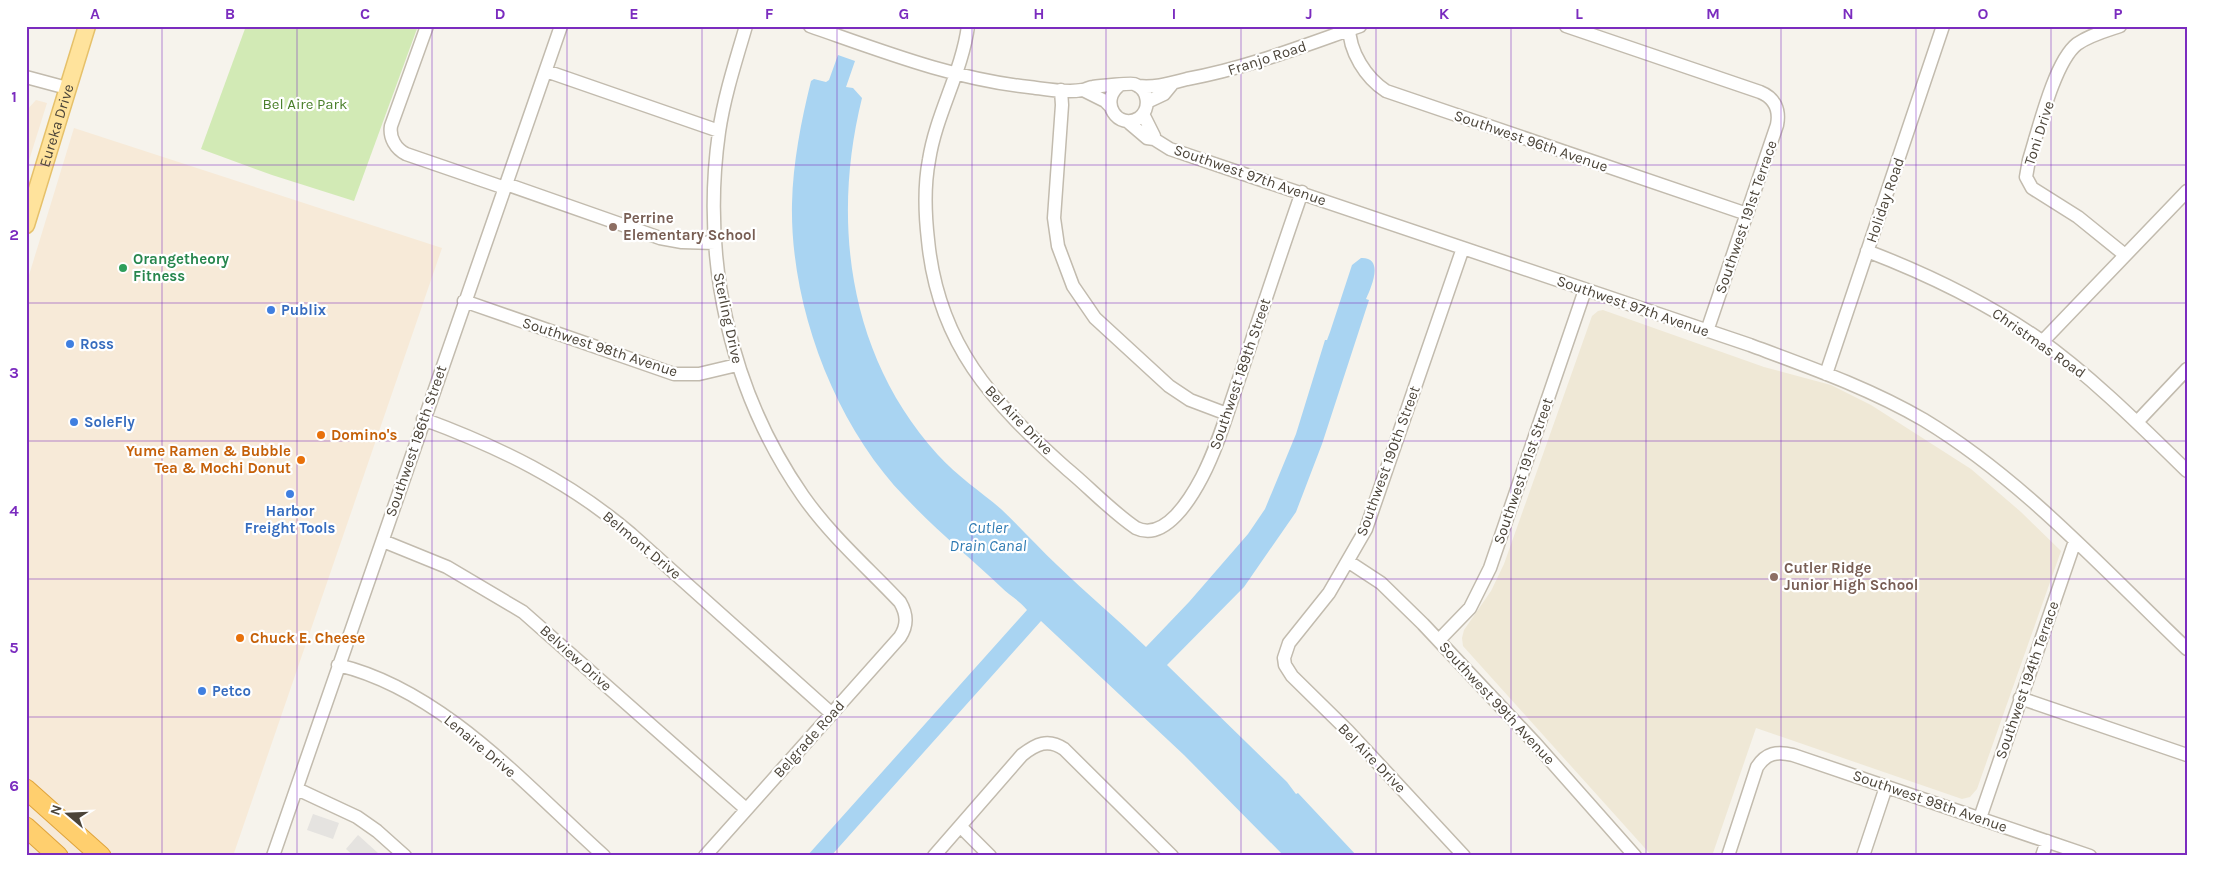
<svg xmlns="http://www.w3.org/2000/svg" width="2213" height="882" viewBox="0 0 2213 882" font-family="Karla,sans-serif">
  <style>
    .commercial { fill: #f7ead8 }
    .education { fill: #efe8d6 }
    .green { fill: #d2eab5 }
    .parking { fill: #e5e3e0 }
    .water { fill: #a9d4f2 }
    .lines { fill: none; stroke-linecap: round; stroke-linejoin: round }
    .minor-casing { stroke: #c2bbae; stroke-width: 15 }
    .major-casing { stroke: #e6c16a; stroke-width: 19 }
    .highway-casing { stroke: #e0a43c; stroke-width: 21 }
    .minor { stroke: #fff; stroke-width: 12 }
    .major { stroke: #ffe39c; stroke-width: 16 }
    .highway { stroke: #ffcf6e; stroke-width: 19 }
    .grid { fill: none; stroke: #7b2cbf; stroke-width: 1; stroke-opacity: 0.55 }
    .education-dot { fill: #8d6e63; stroke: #fff; stroke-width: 2 }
    .leisure-dot { fill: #2e9e5b; stroke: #fff; stroke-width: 2 }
    .shop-dot { fill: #3f7fe0; stroke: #fff; stroke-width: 2 }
    .food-dot { fill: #e8710a; stroke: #fff; stroke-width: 2 }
    .labels { text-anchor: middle; stroke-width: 4.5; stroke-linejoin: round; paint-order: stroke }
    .street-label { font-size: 15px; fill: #4b4439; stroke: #fff }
    .park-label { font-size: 15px; fill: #4a7f2a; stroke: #fff }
    .education-label { font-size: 15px; font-weight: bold; fill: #785e54; stroke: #fff; text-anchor: start }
    .leisure-label { font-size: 15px; font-weight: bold; fill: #27864d; stroke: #fff; text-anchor: start }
    .shop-label { font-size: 15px; font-weight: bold; fill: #366cbe; stroke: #fff; text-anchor: start }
    .food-label { font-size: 15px; font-weight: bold; fill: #c56008; stroke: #fff; text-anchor: start }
    .water-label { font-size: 16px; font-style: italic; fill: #2e7ab2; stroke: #fff }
    .neatline { fill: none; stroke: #7b2cbf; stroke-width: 2 }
    .grid-label { font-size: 16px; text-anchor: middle; font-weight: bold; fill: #7b2cbf }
  </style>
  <rect width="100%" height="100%" fill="#f6f3ec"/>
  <!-- commercial -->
  <path class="commercial" d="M36,100l11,3 -21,67v-59z
    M74,128l368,120 -209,608h-207v-571z"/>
  <!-- education -->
  <path class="education" d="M1603,310l161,57 67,18 40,20 100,64 50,43 40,39 -84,238 -7,8 -8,2 -206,-71 -44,128h-60l-189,-210 -1,-8 2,-8 27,-39 13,-27 88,-248 6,-5z"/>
  <!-- green -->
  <path class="green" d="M246,26h172l-64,175 -82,-26 -71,-26z"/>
  <!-- parking -->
  <path class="parking" d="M313,814l26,9 -6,16 -26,-9z
    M358,835l20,18 -3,3h-21l-8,-7z"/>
  <!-- water -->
  <path class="water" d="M838,55l17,6 -9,26 7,1 9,10c-31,125 -13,259 76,357 19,21 42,36 63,54 19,18 37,38 56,56 29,28 60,54 89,82l43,-45 59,-68 17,-25 31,-75 29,-94h2l3,-8 22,-67 9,-7c24,-1 10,30 5,41l3,1 -47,144 -26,68 -52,75 -77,78 120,117 9,12 2,-1 59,63h-73l-100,-101 -143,-134 -210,235h-24l220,-246c-7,-9 -18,-15 -26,-23 -32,-30 -66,-58 -96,-90 -71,-73 -115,-192 -113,-293 1,-42 9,-82 19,-123l3,-2 12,3 3,-2z"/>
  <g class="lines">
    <!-- minor casing -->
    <g class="minor-casing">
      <path id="minor" d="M427,26l-36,100c-2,12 5,23 15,28l99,34
        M810,26c72,25 143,53 219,61 17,2 37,6 53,3 4,0 7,-3 11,-3 6,-1 38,-4 41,-3 15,5 17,25 5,34 -21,13 -41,-17 -19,-33
        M968,26c-6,46 -32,88 -39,134 -5,26 -4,54 -1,80 10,104 64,162 139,229 23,19 44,42 69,59 29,14 55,-30 66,-51 17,-33 27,-70 39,-104 20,-60 40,-121 61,-181
        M1349,26c0,26 17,52 37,65l361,123
        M1566,26l194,66c15,6 20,18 17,33l-70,206
        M2120,26c-15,5 -30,9 -43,18 -23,18 -39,88 -48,116l-3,17 6,11 46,29 47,38
        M546,71l173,60
        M26,77l41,11
        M1138,86c18,2 33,-3 49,-7 60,-11 116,-33 173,-53
        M1061,90l1,15 -8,113 4,28 15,40 22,32 74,68 21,14 37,14
        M1083,90l22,11 5,5
        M1147,102l17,-8 9,-11
        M1143,114l11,22v3
        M1127,121l20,17 7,1 16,10 580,196c59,22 119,43 174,75 99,60 179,149 263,229
        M506,184l154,54 22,4 33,1
        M1463,248l-97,281 -37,64 -40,50 -5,15 1,7 7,11 56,55 116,125
        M1867,251c60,23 116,50 169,86 55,39 103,87 151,134
        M464,301l210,73h25l38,-9
        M2042,342l145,-151
        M1826,374l117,-348
        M423,419c76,28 146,62 208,115l201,180
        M2137,422l50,-53
        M383,541l64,26 76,45 223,197
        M1349,562l32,21 42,41 112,119 100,113
        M1439,640l31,-32 20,-40 95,-278
        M338,665c105,25 188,121 266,191
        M2020,698l167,57
        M297,789l60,28 20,14 28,25
        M1980,818l95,-277
        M960,826l30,30
        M273,856l288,-830
        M705,856l195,-219c8,-12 7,-23 0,-35 -33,-35 -69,-66 -97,-106 -73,-105 -102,-237 -84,-364 5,-35 17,-72 27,-106
        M934,856l88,-101c14,-11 26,-17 42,-6l108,107
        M1728,856l29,-89c9,-14 20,-16 36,-12l297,101
        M1863,856l23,-69
        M2042,856l5,-15"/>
    </g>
    <!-- major casing -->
    <g class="major-casing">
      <g id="major">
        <path id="s1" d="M26,225l61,-199"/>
      </g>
    </g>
    <!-- highway casing -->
    <g class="highway-casing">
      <path id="highway" d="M26,789l75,67
        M26,827l32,29"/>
    </g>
    <!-- minor -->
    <use href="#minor" class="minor"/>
    <!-- major -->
    <use href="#major" class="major"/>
    <!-- highway -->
    <use href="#highway" class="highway"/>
  </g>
  <!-- grid -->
  <path class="grid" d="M162,26v830M297,26v830M432,26v830M567,26v830M702,26v830M837,26v830M972,26v830M1106,26v830M1241,26v830M1376,26v830M1511,26v830M1646,26v830M1781,26v830M1916,26v830M2051,26v830M26,165h2161M26,303h2161M26,441h2161M26,579h2161M26,717h2161"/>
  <!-- markers -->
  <g class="education-dot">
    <circle cx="613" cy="227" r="5"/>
    <circle cx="1774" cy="577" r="5"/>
  </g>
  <circle class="leisure-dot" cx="123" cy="268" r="5"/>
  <g class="shop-dot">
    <circle cx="271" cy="310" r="5"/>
    <circle cx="70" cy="344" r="5"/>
    <circle cx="74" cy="422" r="5"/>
    <circle cx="290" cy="494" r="5"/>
    <circle cx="202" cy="691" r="5"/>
  </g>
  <g class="food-dot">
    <circle cx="321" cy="435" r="5"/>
    <circle cx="301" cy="460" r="5"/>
    <circle cx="240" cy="638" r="5"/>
  </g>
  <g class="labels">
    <!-- street labels -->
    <g class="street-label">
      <text transform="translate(1267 58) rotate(-18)" y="5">Franjo Road</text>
      <text dy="5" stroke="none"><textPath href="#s1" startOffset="104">Eureka Drive</textPath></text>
      <text transform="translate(2039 133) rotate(-72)" y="5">Toni Drive</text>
      <text transform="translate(1531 141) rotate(19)" y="5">Southwest 96th Avenue</text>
      <text transform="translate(1250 175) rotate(19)" y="5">Southwest 97th Avenue</text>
      <text transform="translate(1885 200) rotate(-71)" y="5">Holiday Road</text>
      <text transform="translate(1746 217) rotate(-71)" y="5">Southwest 191st Terrace</text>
      <text transform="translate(1633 306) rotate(19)" y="5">Southwest 97th Avenue</text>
      <text transform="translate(728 318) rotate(78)" y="5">Sterling Drive</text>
      <text transform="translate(2039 343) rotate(35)" y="5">Christmas Road</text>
      <text transform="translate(600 347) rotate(18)" y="5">Southwest 98th Avenue</text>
      <text transform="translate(1240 374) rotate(-71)" y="5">Southwest 189th Street</text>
      <text transform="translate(1019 420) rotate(46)" y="5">Bel Aire Drive</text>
      <text transform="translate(416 441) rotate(-71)" y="5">Southwest 186th Street</text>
      <text transform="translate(1388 461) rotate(-70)" y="5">Southwest 190th Street</text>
      <text transform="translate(1523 471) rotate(-71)" y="5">Southwest 191st Street</text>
      <text transform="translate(642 545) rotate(40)" y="5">Belmont Drive</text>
      <text transform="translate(576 658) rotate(42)" y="5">Belview Drive</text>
      <text transform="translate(2027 680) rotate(-71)" y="5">Southwest 194th Terrace</text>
      <text transform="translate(1497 703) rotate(47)" y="5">Southwest 99th Avenue</text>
      <text transform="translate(809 739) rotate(-48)" y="5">Belgrade Road</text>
      <text transform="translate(480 746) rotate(40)" y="5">Lenaire Drive</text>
      <text transform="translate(1372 758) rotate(46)" y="5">Bel Aire Drive</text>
      <text transform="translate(1930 801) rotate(19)" y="5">Southwest 98th Avenue</text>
    </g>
    <!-- park labels -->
    <g class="park-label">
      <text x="305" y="109">Bel Aire Park</text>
    </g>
    <!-- education labels -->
    <g class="education-label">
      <text x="623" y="223">Perrine<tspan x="623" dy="17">Elementary School</tspan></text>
      <text x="1784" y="573">Cutler Ridge<tspan x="1784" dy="17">Junior High School</tspan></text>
    </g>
    <!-- leisure labels -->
    <g class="leisure-label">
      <text x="133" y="264">Orangetheory<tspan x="133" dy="17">Fitness</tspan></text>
    </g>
    <!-- shop labels -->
    <g class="shop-label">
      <text x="281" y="315">Publix</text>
      <text x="80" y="349">Ross</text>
      <text x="84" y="427">SoleFly</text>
      <text x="290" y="516" text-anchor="middle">Harbor<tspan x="290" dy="17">Freight Tools</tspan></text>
      <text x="212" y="696">Petco</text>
    </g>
    <!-- food labels -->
    <g class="food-label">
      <text x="331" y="440">Domino's</text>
      <text x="291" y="456" text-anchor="end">Yume Ramen &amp; Bubble<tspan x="291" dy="17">Tea &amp; Mochi Donut</tspan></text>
      <text x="250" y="643">Chuck E. Cheese</text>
    </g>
    <!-- water labels -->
    <g class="water-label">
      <text x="988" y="533">Cutler<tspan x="988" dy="18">Drain Canal</tspan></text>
    </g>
  </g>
  <!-- border -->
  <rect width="2213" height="882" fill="none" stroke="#ffffff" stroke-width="55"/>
  <!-- north arrow -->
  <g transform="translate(68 814) rotate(289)" stroke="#ffffff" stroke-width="4" paint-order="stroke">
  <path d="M0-4L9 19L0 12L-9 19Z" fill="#4b4439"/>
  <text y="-8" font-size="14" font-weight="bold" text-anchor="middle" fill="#4b4439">N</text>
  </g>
  <rect x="28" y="28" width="2158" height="826" class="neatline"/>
  <g class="grid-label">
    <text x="95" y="19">A</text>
    <text x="230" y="19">B</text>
    <text x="365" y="19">C</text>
    <text x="500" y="19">D</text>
    <text x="634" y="19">E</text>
    <text x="769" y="19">F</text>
    <text x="904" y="19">G</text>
    <text x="1039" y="19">H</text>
    <text x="1174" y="19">I</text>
    <text x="1309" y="19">J</text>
    <text x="1444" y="19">K</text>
    <text x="1579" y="19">L</text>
    <text x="1713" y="19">M</text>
    <text x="1848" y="19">N</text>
    <text x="1983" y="19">O</text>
    <text x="2118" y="19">P</text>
    <text x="14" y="102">1</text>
    <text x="14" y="240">2</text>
    <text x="14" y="378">3</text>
    <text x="14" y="516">4</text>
    <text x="14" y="653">5</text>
    <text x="14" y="791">6</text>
  </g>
</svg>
